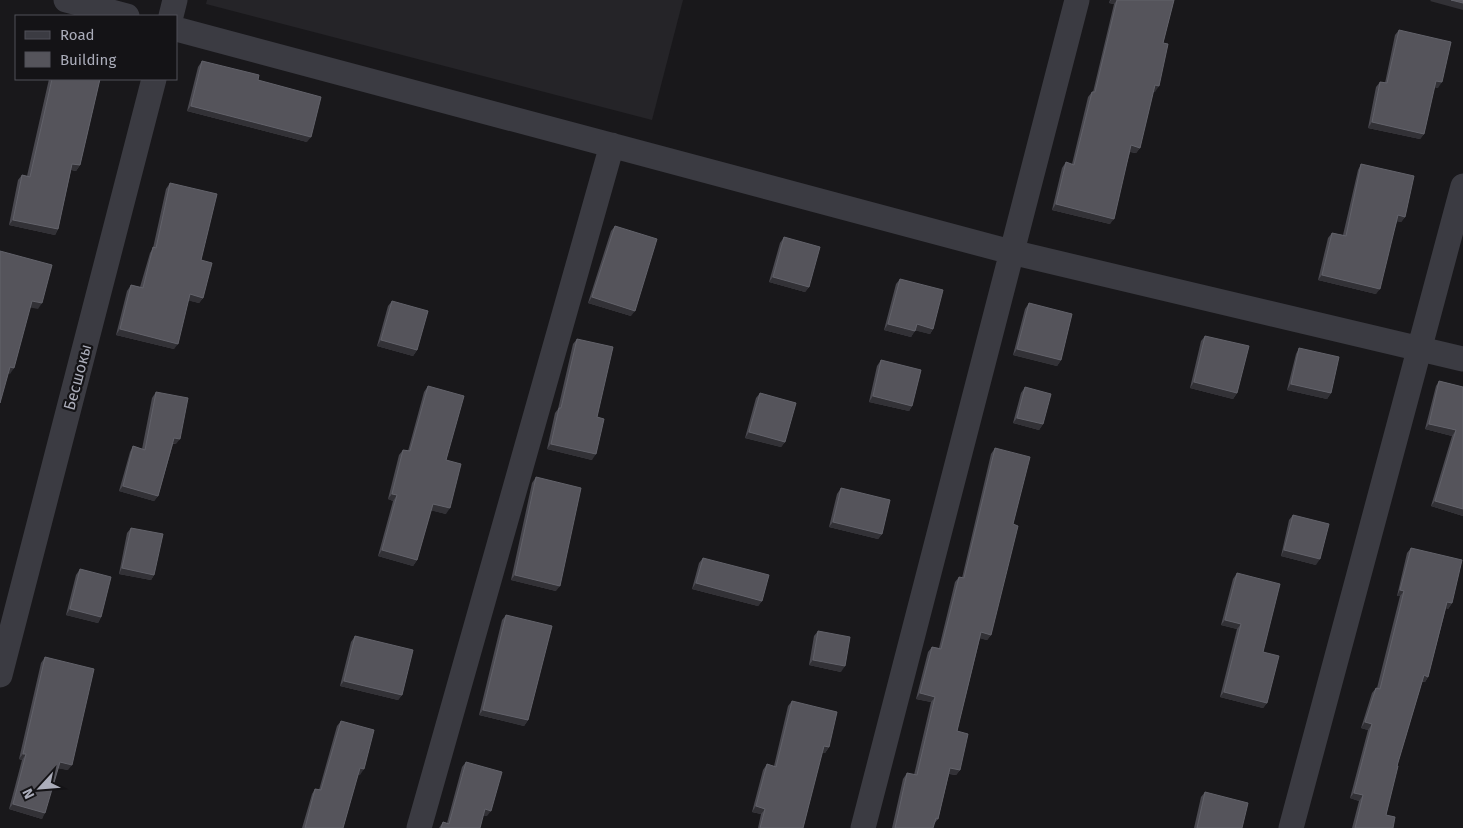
<svg xmlns="http://www.w3.org/2000/svg" width="1463" height="828" viewBox="0 0 1463 828" font-family="'Fira Sans',sans-serif">
  <style>
    .built { fill: #252428 }
    .lines { fill: none; stroke-linecap: round; stroke-linejoin: round }
    .minor { stroke: #3b3b42; stroke-width: 25 }
    .wall { fill: #4a4950 }
    .shaded-wall { fill: #323136 }
    .building { fill: #55545b; stroke: #62626a }
    .labels { text-anchor: middle; stroke-width: 4.5; stroke-linejoin: round; paint-order: stroke }
    .street-label { font-size: 16px; fill: #abadba; stroke: #141316 }
  </style>
  <rect width="100%" height="100%" fill="#19181b"/>
  <!-- built -->
  <path class="built" d="M207,0h476l-31,120 -446,-116z"/>
  <g class="lines">
    <!-- minor -->
    <path class="minor" d="M66,0l61,16
      M171,16l4,-16
      M176,29l835,223 452,107
      M0,675l154,-596
      M419,828l193,-683
      M863,828l214,-828
      M1291,828l172,-642"/>
  </g>
  <!-- wall -->
  <path class="wall" d="M1110,0h64l-11,43 -8,49 -2,-1 -13,57 -4,5 -6,-1 -20,72 -58,-14 10,-42 4,-6 6,2 16,-67 4,-5h1l21,-88 -5,-1z
    M1399,30l39,58 -4,-1 -10,47 -4,5 -52,-11 8,-41 4,-5 5,1 10,-48z
    M202,61l56,19 49,62 -120,-31 11,-44z
    M49,79h51l-20,86 -4,6 -5,-1 -13,59 -3,6 -46,-10 9,-45 4,-5 5,1z
    M1361,164l44,53 -4,5 -4,-1 -21,73 -58,-14 10,-42 4,-5 11,2 15,-65z
    M170,183l31,77 2,38 -4,5 -11,-3 -14,49 -58,-14 11,-44 4,-6 9,2 10,-34 3,-5 13,-59z
    M615,226l16,90 -43,-13 23,-72z
    M784,237l25,50 -4,5 -36,-10 11,-39z
    M900,279l33,50 -3,5 -15,-4 -4,7 -27,-7 12,-46z
    M392,301l25,49 -4,6 -36,-10 11,-40z
    M1029,303l32,57 -4,6 -44,-11 12,-46z
    M1205,336l32,57 -4,6 -43,-11 11,-47z
    M577,339l20,78 -5,43 -45,-11 8,-36 3,-4 15,-65z
    M1299,348l32,45 -4,6 -40,-9 9,-36z
    M881,360l31,46 -3,5 -40,-9 8,-36z
    M1439,381l24,6v129l-32,-10 21,-70 -27,-7 11,-43z
    M428,386l18,74v54l-15,-4 -14,50 -4,6 -35,-10 15,-55 -5,-2 11,-44 4,-5 5,1 16,-59z
    M1025,387l18,37 -4,6 -26,-7 8,-30z
    M156,392l20,52h-3l-15,52 -4,5 -35,-10 11,-39 3,-6 9,3 10,-51z
    M760,393l25,49 -4,5 -36,-9 11,-40z
    M995,448l18,76 -22,111 -4,5 -7,-2 -23,93 3,39 -4,5 -7,-1 -11,45 -4,5 -1,4h-41l11,-49 4,-6 7,2 17,-73 -15,-3 12,-47 4,-5 7,1 16,-66 4,-5 3,1 29,-124z
    M536,477l20,114 -45,-11 21,-97z
    M841,488l41,46 -4,5 -49,-12 8,-33z
    M1293,515l23,50 -35,-9 8,-36z
    M131,528l23,47 -3,5 -32,-6 8,-41z
    M1411,548l41,55 -4,6 -2,-1 -18,69 -3,5h-3l-25,84 -11,49 7,13h-41l7,-27 -9,-3 18,-68 -7,-2 11,-35 4,-5h1l23,-92h-3l10,-43z
    M703,558l59,43 -4,5 -66,-17 7,-26z
    M80,569l21,48 -3,6 -32,-8 10,-40z
    M1237,573l26,79 4,51 -4,5 -43,-11 17,-68 -16,-4 12,-46z
    M506,615l22,105 -4,6 -45,-11 23,-95z
    M818,631l23,41 -32,-7 5,-29z
    M355,636l47,59 -4,5 -58,-14 11,-44z
    M45,657l23,113 -10,-2 -16,51 -33,-10 13,-49 -3,-1 22,-96z
    M792,701l37,46 -4,6 -3,-1 -19,76h-45l3,-14 -9,-2 11,-42 4,-6 7,2 14,-60z
    M341,721l19,54 -2,-1 -15,54h-41l10,-34 3,-5 4,1 18,-64z
    M466,762l21,54 -4,-1 -3,13h-41l4,-6 4,1 15,-56z
    M1205,792l37,36h-48l7,-31z"/>
  <!-- shaded-wall -->
  <path class="shaded-wall" d="M1111,0h6l-3,4 -5,-1z
    M1431,0h20l12,3v7l-33,-9z
    M1436,81l6,1 -4,6 -6,-2z
    M1155,85l4,1 -4,6 -4,-1z
    M191,106l120,31 -4,5 -120,-31z
    M1372,122l52,12 -4,5 -52,-11z
    M1131,145l9,3 -4,5 -9,-2z
    M72,164l8,1 -4,6 -8,-2z
    M1056,204l58,15 -4,5 -58,-14z
    M1398,215l7,2 -4,5 -7,-1z
    M13,220l45,9 -3,6 -46,-10z
    M1322,275l58,14 -4,5 -58,-14z
    M773,277l36,10 -4,5 -36,-10z
    M190,294l13,4 -4,5 -13,-3z
    M592,297l43,14 -4,5 -43,-13z
    M32,301l10,2 -4,6 -10,-2z
    M888,324l27,7 -4,6 -27,-7z
    M917,324l16,5 -3,5 -17,-4z
    M120,329l58,15 -4,5 -58,-14z
    M381,340l36,10 -4,6 -36,-10z
    M1017,349l44,11 -4,6 -44,-11z
    M10,367l4,1 -4,6 -4,-2z
    M1194,382l43,11 -4,6 -43,-11z
    M1291,384l40,9 -4,6 -40,-9z
    M873,396l39,10 -3,5 -40,-9z
    M1017,418l26,6 -4,6 -26,-7z
    M1429,424l27,6 -4,6 -27,-7z
    M749,432l36,10 -4,5 -36,-9z
    M174,438l6,1 -4,5 -5,-1z
    M551,444l45,10 -4,6 -45,-11z
    M123,486l35,10 -4,5 -35,-10z
    M392,494l5,1 -4,6 -5,-2z
    M1435,501l28,8v7l-32,-10z
    M433,504l17,4 -4,6 -17,-4z
    M833,522l49,12 -4,5 -49,-12z
    M382,550l35,10 -4,6 -35,-10z
    M1284,550l36,9 -4,6 -35,-9z
    M122,568l32,7 -3,5 -32,-6z
    M515,575l45,11 -4,5 -45,-11z
    M696,583l66,18 -4,5 -66,-17z
    M1400,590l4,1 -4,5h-3z
    M1447,602l5,1 -4,6 -5,-2z
    M70,609l31,8 -3,6 -32,-8z
    M1225,620l16,4 -4,5 -16,-4z
    M981,632l10,3 -4,5 -9,-2z
    M813,660l32,6 -4,6 -32,-7z
    M1424,675l4,2 -3,5 -5,-1z
    M344,681l58,14 -4,5 -58,-14z
    M1224,692l43,11 -4,5 -43,-11z
    M920,693l15,4 -4,5 -15,-3z
    M483,710l45,10 -4,6 -45,-11z
    M1365,722l7,2 -4,6 -7,-2z
    M824,746l5,1 -4,6 -5,-1z
    M23,754h3l-4,6 -3,-1z
    M60,762l12,3 -4,5 -12,-2z
    M360,768l4,1 -4,6 -4,-2z
    M950,768l10,2 -4,5 -10,-2z
    M1354,793l9,2 -4,6 -9,-3z
    M13,804l32,9 -3,6 -33,-10z
    M756,806l9,3 -4,5 -9,-2z
    M485,809l6,2 -4,5 -6,-1z"/>
  <!-- building -->
  <path class="building" d="M1117,0h57l-11,43 5,1 -9,42 -4,-1 -15,63 -9,-3 -17,74 -58,-15 10,-42 8,3 18,-73h3z
    M1451,0h12v3z
    M1399,30l52,12 -9,40 -6,-1 -12,53 -52,-12 8,-40 7,1z
    M202,61l57,14 -1,5 63,17 -10,40 -120,-31z
    M52,79h48l-20,86 -8,-1 -14,65 -45,-9 9,-45 8,2z
    M1361,164l53,12 -9,41 -7,-2 -18,74 -58,-14 10,-42 14,3z
    M170,183l47,11 -16,66 11,3 -9,35 -13,-4 -12,50 -58,-15 11,-44 12,3 10,-41 3,1z
    M615,226l42,13 -22,72 -43,-14z
    M784,237l36,10 -11,40 -36,-10z
    M0,251l52,14 -10,38 -10,-2 -18,67 -4,-1 -10,36z
    M900,279l43,11 -10,39 -16,-5 -2,7 -27,-7z
    M392,301l36,10 -11,39 -36,-10z
    M1029,303l43,11 -11,46 -44,-11z
    M1205,336l44,10 -12,47 -43,-11z
    M577,339l36,8 -16,70 7,2 -8,35 -45,-10 8,-36h2z
    M1299,348l40,9 -8,36 -40,-9z
    M881,360l40,10 -9,36 -39,-10z
    M1439,381l24,6v122l-28,-8 21,-71 -27,-6z
    M428,386l36,10 -18,64 15,4 -11,44 -17,-4 -16,56 -35,-10 15,-55 -5,-1 11,-44 7,1z
    M1025,387l26,7 -8,30 -26,-6z
    M156,392l32,6 -8,41 -6,-1 -16,58 -35,-10 10,-40 12,4z
    M760,393l36,10 -11,39 -36,-10z
    M995,448l35,9 -17,67 5,2 -27,109 -10,-3 -24,99 11,3 -8,36 -10,-2 -12,51 -2,-1 -3,10h-38l12,-55 10,2 18,-78 -15,-4 12,-46 9,2 18,-72 5,1z
    M536,477l45,11 -21,98 -45,-11z
    M841,488l49,12 -8,34 -49,-12z
    M1293,515l36,9 -9,35 -36,-9z
    M131,528l32,6 -9,41 -32,-7z
    M1411,548l51,12 -10,43 -5,-1 -19,75 -4,-2 -27,91h1l-12,49 9,2 -2,11h-38l8,-33 -9,-2 18,-69 -7,-2 11,-34 4,1 24,-98 -4,-1z
    M703,558l66,17 -7,26 -66,-18z
    M80,569l31,8 -10,40 -31,-8z
    M1237,573l43,11 -17,68 16,4 -12,47 -43,-11 17,-68 -16,-4z
    M506,615l46,11 -24,94 -45,-10z
    M818,631l32,6 -5,29 -32,-6z
    M355,636l58,14 -11,45 -58,-14z
    M45,657l49,12 -22,96 -12,-3 -15,51 -32,-9 13,-50h-3z
    M792,701l45,11 -8,35 -5,-1 -21,82h-43l5,-19 -9,-3 11,-42 9,3z
    M341,721l33,9 -10,39 -4,-1 -17,60h-38l10,-39 6,1z
    M466,762l36,10 -11,39 -6,-2 -5,19h-39l2,-6 6,2z
    M1205,792l43,11 -6,25h-45z"/>
  <g class="labels">
    <!-- street labels -->
    <g class="street-label">
      <text transform="translate(77 377) rotate(-75)" y="6">Бесшокы</text>
    </g>
  </g>
  <!-- legend -->
  <rect x="15" y="15" width="162" height="65" fill="#141316" stroke="#505158"/>
  <rect x="25" y="31" width="25" height="8" fill="#3b3b42" stroke="#505158"/>
  <text x="60" y="40" font-size="15" fill="#abadba">Road</text>
  <rect x="25" y="52" width="25" height="15" fill="#55545b" stroke="#505158"/>
  <text x="60" y="65" font-size="15" fill="#abadba">Building</text>
  <!-- north arrow -->
  <g transform="translate(40 788) rotate(244)" stroke="#141316" stroke-width="4" paint-order="stroke">
  <path d="M0-4L9 19L0 12L-9 19Z" fill="#abadba"/>
  <text y="-8" font-size="14" font-weight="bold" text-anchor="middle" fill="#abadba">N</text>
  </g>
</svg>
